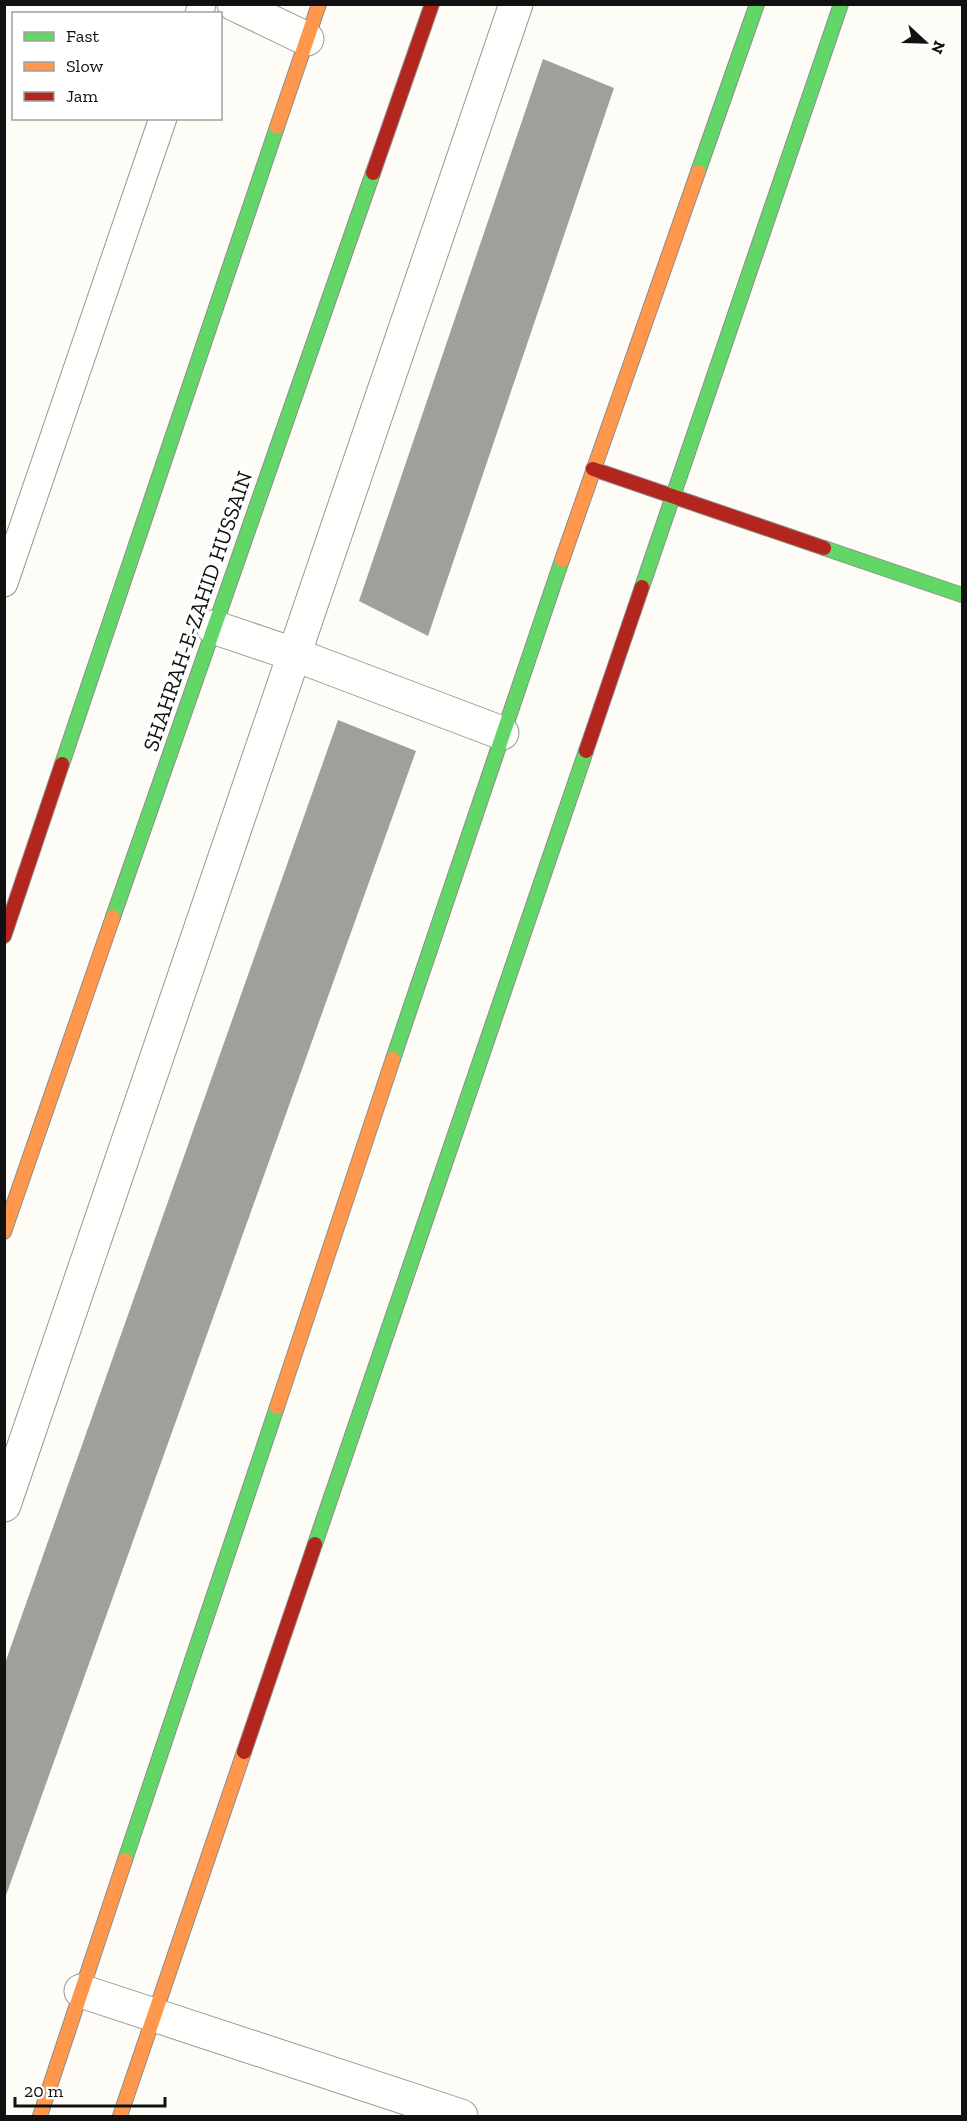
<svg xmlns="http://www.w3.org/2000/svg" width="967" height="2121" viewBox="0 0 967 2121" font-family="'Zilla Slab',serif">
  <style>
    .building { fill: #a19f9c }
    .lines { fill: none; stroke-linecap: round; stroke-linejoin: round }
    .lane-casing { stroke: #979795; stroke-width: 29 }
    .street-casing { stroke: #979795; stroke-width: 35 }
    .fast-casing { stroke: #8e8d8b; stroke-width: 16 }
    .slow-casing { stroke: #8e8d8b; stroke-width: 16 }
    .jam-casing { stroke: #8e8d8b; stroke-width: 16 }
    .lane { stroke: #fffffe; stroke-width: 27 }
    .street { stroke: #fffffe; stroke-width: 33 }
    .fast { stroke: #63d668; stroke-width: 14 }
    .slow { stroke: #ff974d; stroke-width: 14 }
    .jam { stroke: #b3261e; stroke-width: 14 }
    .labels { text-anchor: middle; stroke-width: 6; stroke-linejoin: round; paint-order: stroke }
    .street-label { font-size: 22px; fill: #111; stroke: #fff }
  </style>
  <rect width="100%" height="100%" fill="#fdfcf7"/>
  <!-- building -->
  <path class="building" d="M543,59l71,29 -186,548 -69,-35z
    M338,720l78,31 -412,1150v-235z"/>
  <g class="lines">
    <!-- lane casing -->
    <g class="lane-casing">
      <path id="lane" d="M199,14l3,-10
        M4,583l159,-465"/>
    </g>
    <!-- street casing -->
    <g class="street-casing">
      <path id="street" d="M234,4l73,35
        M213,627l80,27 209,79
        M4,1505l512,-1501
        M81,1991l380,125"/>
    </g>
    <!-- fast casing -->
    <g class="fast-casing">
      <path id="fast" d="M698,172l59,-168
        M824,548l138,47
        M642,587l199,-583
        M62,764l215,-637
        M113,917l260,-744
        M393,1059l169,-499
        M315,1544l271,-793
        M125,1860l152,-453"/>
    </g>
    <!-- slow casing -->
    <g class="slow-casing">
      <path id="slow" d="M277,127l42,-123
        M562,560l136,-388
        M4,1232l109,-315
        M277,1407l116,-348
        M40,2116l85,-256
        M120,2116l124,-364"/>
    </g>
    <!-- jam casing -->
    <g class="jam-casing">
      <path id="jam" d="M373,173l59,-169
        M593,469l231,79
        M586,751l56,-164
        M4,936l58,-172
        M244,1752l71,-208"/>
    </g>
    <!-- lane -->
    <use href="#lane" class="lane"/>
    <!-- street -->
    <use href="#street" class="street"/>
    <!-- fast -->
    <use href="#fast" class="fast"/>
    <!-- slow -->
    <use href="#slow" class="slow"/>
    <!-- jam -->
    <use href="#jam" class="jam"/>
  </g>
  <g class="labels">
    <!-- street labels -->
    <g class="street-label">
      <text transform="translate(197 611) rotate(-71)" y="8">SHAHRAH-E-ZAHID HUSSAIN</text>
    </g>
  </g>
  <!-- border -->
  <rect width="967" height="2121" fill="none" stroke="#111111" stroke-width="12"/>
  <!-- legend -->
  <rect x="12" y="12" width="210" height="108" fill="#ffffff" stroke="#a0a0a0" stroke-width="1.5"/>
  <rect x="24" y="32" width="30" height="9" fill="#63d668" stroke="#a0a0a0" stroke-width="1.5"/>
  <text x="66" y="42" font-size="18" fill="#111111">Fast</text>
  <rect x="24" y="62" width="30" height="9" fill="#ff974d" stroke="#a0a0a0" stroke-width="1.5"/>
  <text x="66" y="72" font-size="18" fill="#111111">Slow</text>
  <rect x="24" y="92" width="30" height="9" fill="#b3261e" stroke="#a0a0a0" stroke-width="1.5"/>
  <text x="66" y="102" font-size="18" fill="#111111">Jam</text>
  <!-- north arrow -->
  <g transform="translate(925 42) rotate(112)" stroke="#ffffff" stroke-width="4.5" paint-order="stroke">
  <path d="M0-4.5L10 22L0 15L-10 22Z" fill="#111111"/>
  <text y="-9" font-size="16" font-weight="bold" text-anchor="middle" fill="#111111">N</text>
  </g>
  <!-- scale -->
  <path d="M15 2097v9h150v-9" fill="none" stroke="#111111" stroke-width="3"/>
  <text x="24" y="2097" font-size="18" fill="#111111" stroke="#ffffff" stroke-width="4.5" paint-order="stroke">20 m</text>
</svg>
